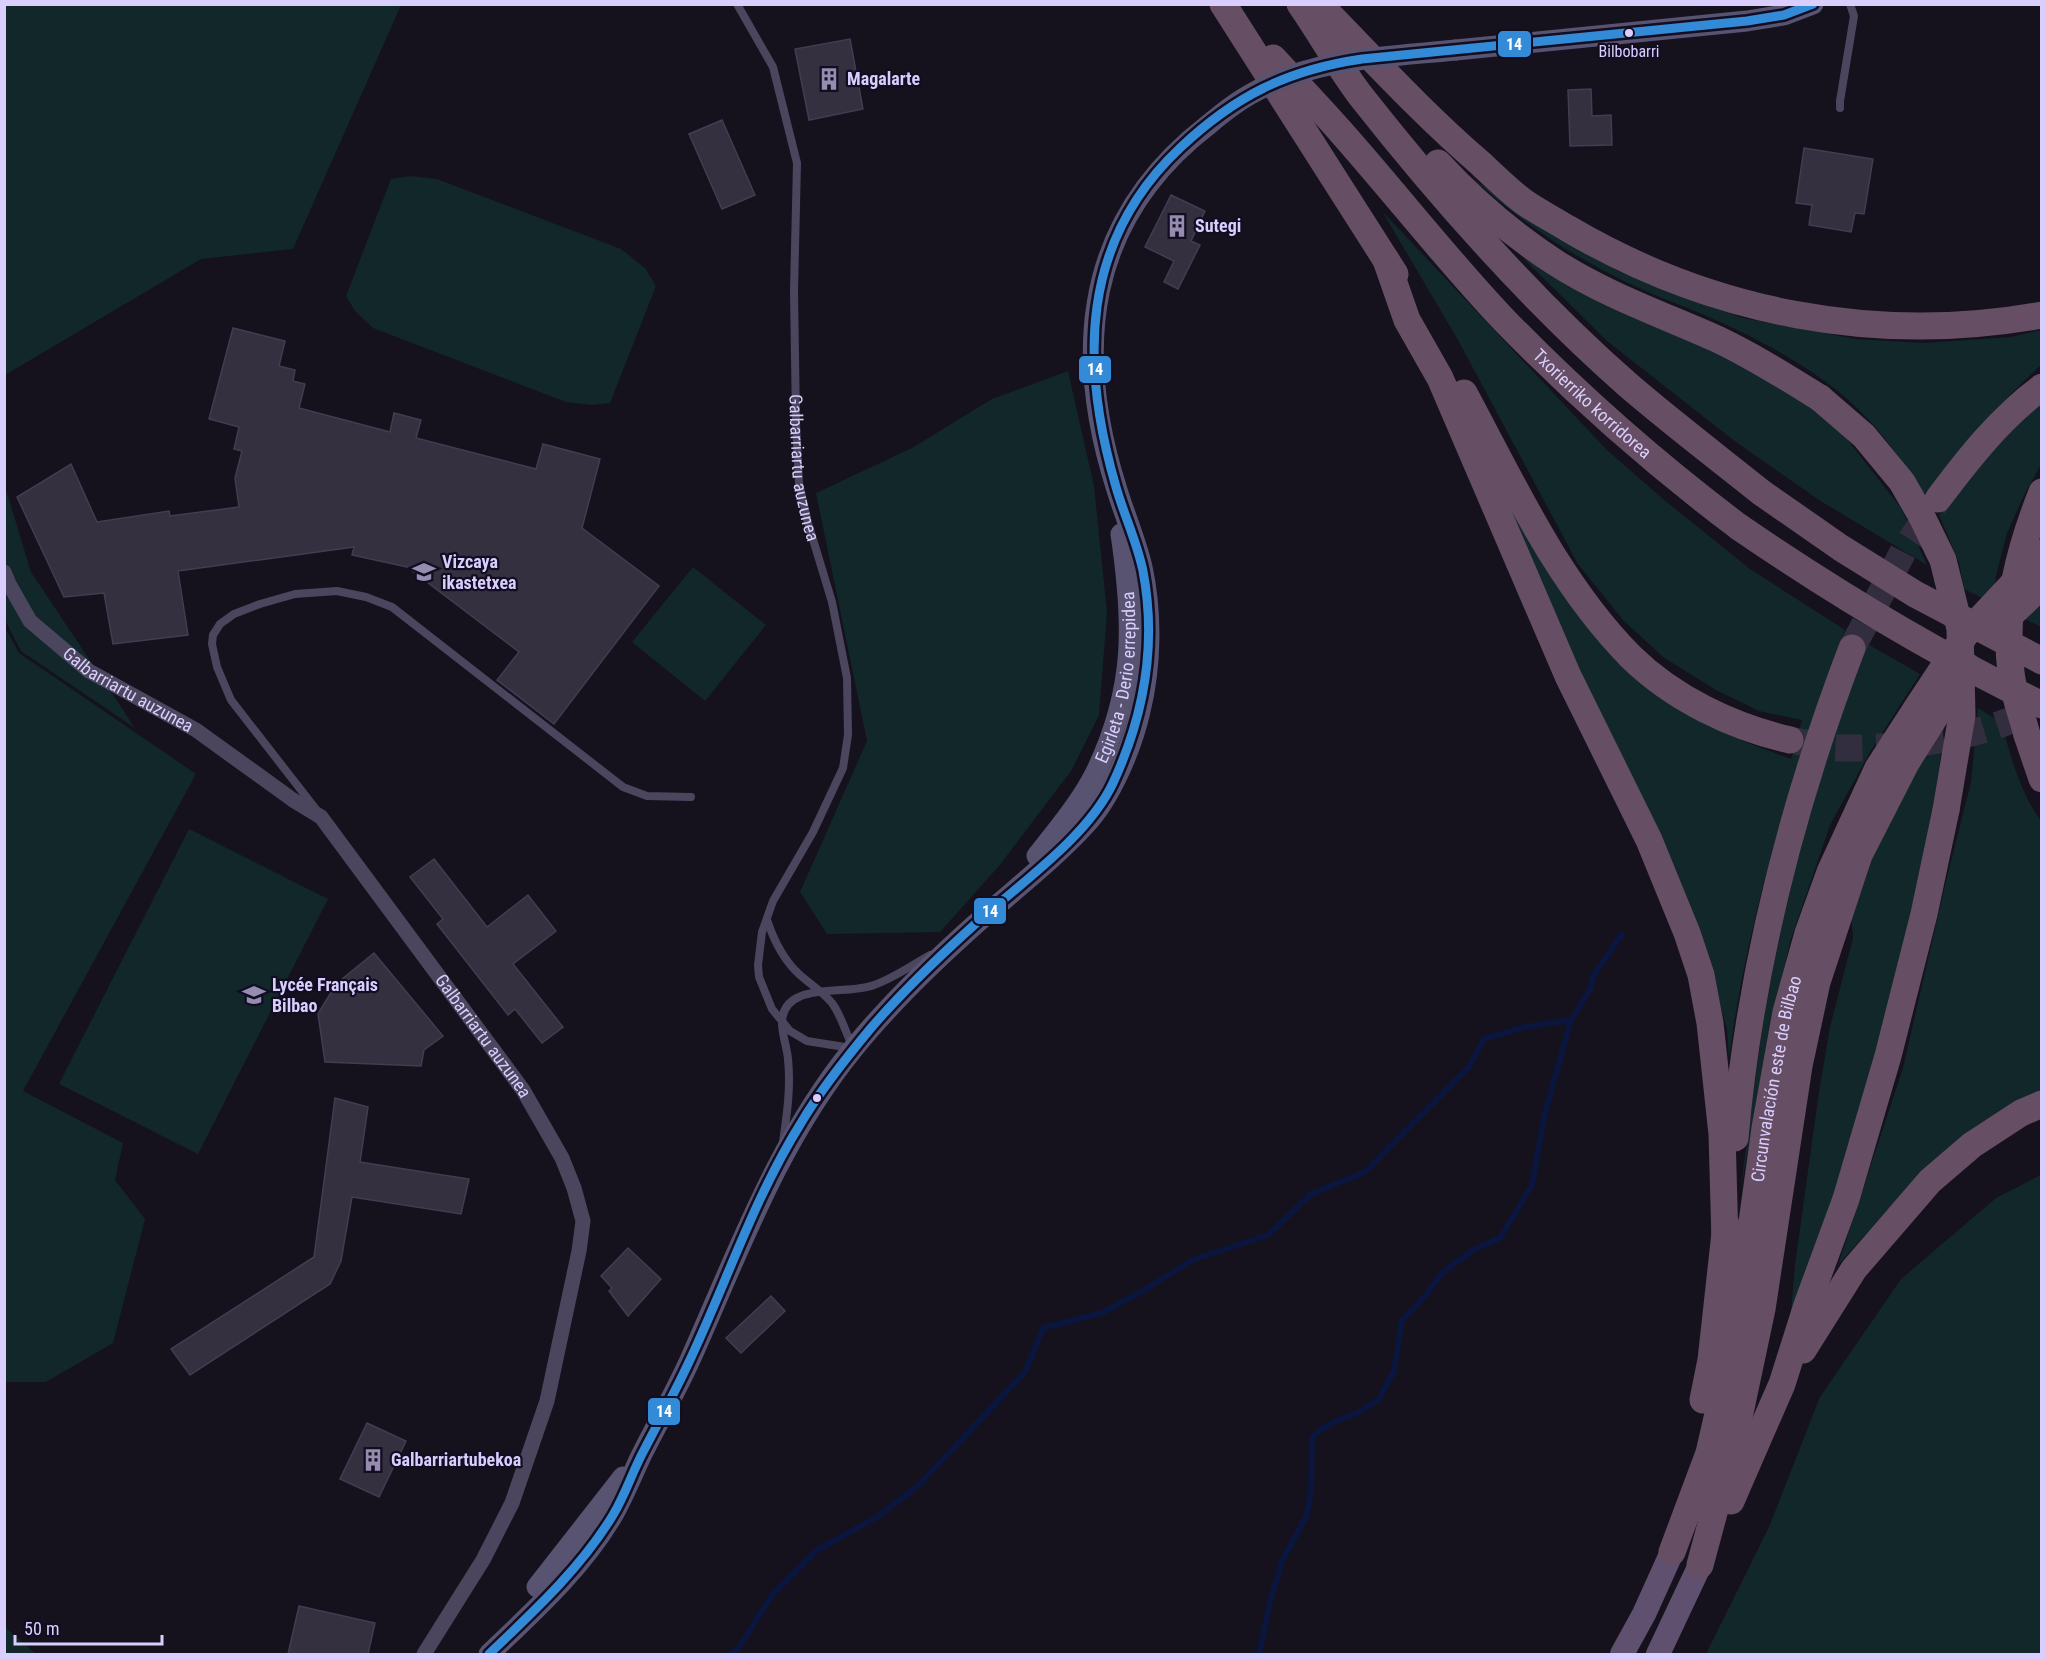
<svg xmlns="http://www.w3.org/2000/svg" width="2046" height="1659" viewBox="0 0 2046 1659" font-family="'Roboto Condensed',sans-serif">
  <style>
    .green { fill: #11272a }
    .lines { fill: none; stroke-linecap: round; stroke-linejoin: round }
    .stream { stroke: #0a163d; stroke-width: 6 }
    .building { fill: #34303f; stroke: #433c52; stroke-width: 1.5 }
    .highway-tunnel { stroke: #332e3f; stroke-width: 27; stroke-dasharray: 27 14; stroke-linecap: butt }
    .lane { stroke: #4b465e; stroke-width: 8 }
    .street { stroke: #4b465e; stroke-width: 15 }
    .secondary { stroke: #575371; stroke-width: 21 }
    .primary { stroke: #60506f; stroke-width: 24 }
    .highway { stroke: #664e64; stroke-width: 27 }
    .secondary-bridge { stroke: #575371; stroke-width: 21 }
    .highway-bridge { stroke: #664e64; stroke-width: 27 }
    .bus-1-casing { stroke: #130d22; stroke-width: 14 }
    .bus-1 { stroke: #338bd7; stroke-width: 9 }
    .bus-dot { fill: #daceff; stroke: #130d22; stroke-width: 2 }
    .labels { text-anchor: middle; stroke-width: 4.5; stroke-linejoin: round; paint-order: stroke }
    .bus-label { font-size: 16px; fill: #daceff; stroke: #130d22 }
    .poi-label { font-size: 18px; font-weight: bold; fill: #daceff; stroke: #130d22; text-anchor: start }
    .street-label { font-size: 18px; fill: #daceff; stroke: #130d22 }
    .line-badge { stroke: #130d22; stroke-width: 2 }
    .badge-label { font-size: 16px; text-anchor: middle; font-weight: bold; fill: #fff }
  </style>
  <rect width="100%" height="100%" fill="#15121d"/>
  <!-- green -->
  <path class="green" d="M4,5l1,-1 396,1 -108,244 -92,10 -196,116z
    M410,176l27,3 184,70 24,19 11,18 -46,117 -19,2 -25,-3 -193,-74 -18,-17 -9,-15 45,-117z
    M1472,178l82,57 64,36 125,47 113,21 68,4 87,-6 30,-7v35c-45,41 -81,83 -118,131 -17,-28 -34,-55 -56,-78 -35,-38 -89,-69 -136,-91 -34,-17 -71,-28 -105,-45 -58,-28 -107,-62 -154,-104z
    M1382,211l225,239 56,49 87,70 95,61c-51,139 -97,282 -116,429l-2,-30 -22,-79 -257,-569 223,323 74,38 46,17 11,-39 -43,-9 -43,-21 -53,-33 -40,-37 -45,-56 -120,-224z
    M1522,257l74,38 153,70 87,60 65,83 26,57 -108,-65 -87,-61 -125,-98z
    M1068,371l26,115 13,126 -8,103 -28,56 -72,95 -59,66 -113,2 -27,-42 67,-151 -51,-248 96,-45 80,-49z
    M2041,400v65l-15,26 -19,42 -11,43 -2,18 47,4v29l-77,-38 -5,-27 -20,-47 18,-26z
    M4,483l27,89 104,156 -114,-77 -16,-31z
    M693,567l73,58 -61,76 -73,-59z
    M4,626l15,27 177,121 -173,317 100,52 -8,37 30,39 -32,124 -67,39h-41z
    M1864,642l56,32 -50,78 -40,73 -40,117 -24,112 -26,139 28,-209 20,-109 56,-183z
    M1978,708l23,14c10,35 19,70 40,99v274l-123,81 -80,89 65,-197 43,-187 25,-99z
    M1946,713l-8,64 -13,77 -62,253 -73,218 5,-60 24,-173 11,-65 23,-89 -3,-37z
    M189,829l139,70 -130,255 -139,-70z
    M2041,1175v479h-335l63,-127 51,-130 81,-118 95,-81z
    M4,1627h1l31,27h-31z"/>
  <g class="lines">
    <!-- stream -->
    <path class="stream" d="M730,1654l8,-5 34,-54 45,-45 60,-33 41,-31 107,-114 18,-44 59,-15 44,-24 46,-29 76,-25 43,-41 54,-22 104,-105 15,-28 41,-12 46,-7
      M1259,1654l11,-52 12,-41 25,-46 4,-24 1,-53 9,-9 22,-11 13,-4 23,-15 15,-28 8,-51 23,-24 18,-24 30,-22 27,-12 32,-53 12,-68 27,-97 20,-32 2,-12 29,-42"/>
  </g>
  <!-- building -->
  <path class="building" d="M850,39l13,70 -54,11 -14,-71z
    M1591,89l1,27 19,-1 1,30 -42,1 -2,-56z
    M722,120l33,75 -33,14 -33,-75z
    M1804,148l69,11 -9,55 -9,-1 -4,19 -42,-7 3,-20 -16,-2z
    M1171,195l34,16 -14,30 9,4 -22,44 -14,-7 10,-21 -29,-14z
    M233,328l52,13 -6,25 16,4 -2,11 12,3 -6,24 91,24 4,-19 27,7 -5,18 120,31 7,-25 57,15 -18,69 77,58 -105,138 -57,-44 22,-28 -112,-85 -55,-12 2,-8 -176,24 10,64 -75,9 -9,-51 -40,4 -47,-100 54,-33 26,58 72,-11 1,5 69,-9 -4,-29 7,-27 -8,-2 5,-22 -30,-8z
    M434,859l53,68 41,-32 28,36 -43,33 50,63 -21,16 -27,-34 -7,6 -71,-91 6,-5 -33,-42z
    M374,953l69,83 -19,14 -3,16 -96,-4 -7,-48 18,-30z
    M335,1098l33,9 -8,55 109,17 -8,35 -109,-17 -11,64 -11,23 -140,91 -19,-26 143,-92z
    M628,1248l33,31 -33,37 -19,-25 3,-3 -11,-12z
    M771,1296l14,15 -44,42 -15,-15z
    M367,1423l39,18 -27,56 -39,-18z
    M299,1606l76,17 -7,31h-80z"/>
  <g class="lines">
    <!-- highway-tunnel -->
    <path class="highway-tunnel" d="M1852,648l52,-98 32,-48
      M1795,741c14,2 30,7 45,7 61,1 150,-11 202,-43"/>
    <!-- lane -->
    <g class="lane">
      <path id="s1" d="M737,4l36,63 24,96 -3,128 2,132 3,60 9,40 24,79 15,76 1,57 -5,33 -30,64 -40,69 -11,31 -4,33 1,12 13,32 18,22 17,10 44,7"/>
      <path d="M1840,108v-7l14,-85 -4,-12"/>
      <path d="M315,808l-84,-108 -14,-33 -5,-23 1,-9 7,-11 14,-10 26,-10 35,-10 42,-3 29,6 26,10 231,180 24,9 44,1"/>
      <path d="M767,920c7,21 16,40 33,55 10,9 23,17 32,28 9,12 13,28 20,42"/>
      <path d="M783,1142c4,-28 8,-55 5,-83 -1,-12 -6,-24 -6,-36 0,-43 65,-27 92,-38 20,-7 38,-20 56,-30"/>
    </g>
    <!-- street -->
    <path class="street" id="s2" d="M4,572l5,12 21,37 59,50 107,59 97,70 28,17 202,273 39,68 12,30 9,33 -4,30 -32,150 -35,102 -29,57 -59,94"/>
    <!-- secondary -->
    <g class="secondary">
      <path d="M1456,50l291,-29 37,-6 29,-11"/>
      <path id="s3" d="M1037,856c21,-27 45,-55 60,-86 39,-83 37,-147 24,-236"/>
      <path d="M537,1587l86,-110"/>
      <path d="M489,1654c44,-42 94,-87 125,-141 10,-18 18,-38 27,-57 16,-32 34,-63 49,-96 48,-107 88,-219 163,-311 38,-47 81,-88 126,-128 36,-32 75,-62 107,-97 25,-27 46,-77 54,-113 11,-45 12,-98 2,-144 -6,-26 -17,-51 -25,-77 -45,-141 -32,-270 91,-365"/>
    </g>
    <!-- primary -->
    <path class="primary" d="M1622,1654l22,-40 28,-62
      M1658,1654l42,-89"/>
    <!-- highway -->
    <g class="highway">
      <path d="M1223,4l172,270"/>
      <path d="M1300,4c21,30 38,62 60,91 81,103 169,203 268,290 43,37 89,72 134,108"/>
      <path d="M1319,4c53,54 104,110 161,159 14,13 29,28 44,39 14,10 29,17 43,26 144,85 309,117 475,87"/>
      <path id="s4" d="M1273,58c23,25 46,49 68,74 55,62 106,128 163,188 73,75 151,144 235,207"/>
      <path d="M1438,163c35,38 75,72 118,100 50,32 107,52 161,76 36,17 69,38 103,59"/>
      <path d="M1386,260l21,60 33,58 128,298 81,164 38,93 14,42 9,48 12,111 3,107"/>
      <path d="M1464,393c49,91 93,189 167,264 43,42 102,70 159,83"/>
      <path d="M1938,499c30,-40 63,-82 104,-112"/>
      <path d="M2000,625l42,-40"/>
      <path d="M2027,735l15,44"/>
      <path d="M1735,1138c15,-169 57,-333 117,-490"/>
      <path d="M1803,1350l51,-81 76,-88 42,-36 49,-32 21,-9"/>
      <path d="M1703,1400l8,-40 15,-136"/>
      <path d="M1731,1501l51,-117 25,-79 39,-106 42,-143 36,-142 22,-104"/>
      <path id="s5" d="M1672,1552l37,-99 22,-96 18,-113 16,-116 21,-116 22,-79 22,-61 48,-104 40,-62 47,-71 77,-82"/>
      <path d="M1700,1565l37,-138 25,-118 37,-243 18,-84 42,-127 47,-92 61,-97"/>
    </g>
    <!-- secondary-bridge -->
    <path class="secondary-bridge" d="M1208,125c13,-11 27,-22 41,-30 62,-37 137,-38 207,-45"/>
    <!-- highway-bridge -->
    <path class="highway-bridge" d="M1820,398l44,38 38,46 20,35 21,43 17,69 2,86 -16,95
      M1762,493l79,55 74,46 127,67
      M1739,527c98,67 195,126 303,178
      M2027,735c-5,-20 -14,-42 -16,-63 -8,-62 8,-122 31,-180"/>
    <!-- bus-1 casing -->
    <g class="bus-1-casing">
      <path id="bus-1" d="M489,1654c44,-42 92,-86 124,-139 12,-20 19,-42 30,-63 15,-29 31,-58 45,-88 38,-80 66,-166 113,-241 20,-34 45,-65 70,-95 37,-43 78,-81 120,-118 41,-35 99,-78 122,-127 31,-67 44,-138 30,-212 -6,-29 -19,-56 -27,-84 -36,-123 -36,-245 64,-339 55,-52 107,-78 182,-89l385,-38 37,-6 29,-11"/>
    </g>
    <!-- bus-1 -->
    <use href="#bus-1" class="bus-1"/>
  </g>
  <!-- icons -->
  <defs>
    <g id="building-bare" transform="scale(1.8)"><path d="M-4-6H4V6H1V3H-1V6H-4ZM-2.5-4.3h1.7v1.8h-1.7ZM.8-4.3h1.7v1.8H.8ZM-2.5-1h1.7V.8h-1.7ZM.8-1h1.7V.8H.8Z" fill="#958cb0" stroke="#130d22" stroke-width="2.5" paint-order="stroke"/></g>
    <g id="school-bare" transform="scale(1.8)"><path d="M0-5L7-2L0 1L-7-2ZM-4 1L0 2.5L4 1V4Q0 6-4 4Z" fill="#958cb0" stroke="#130d22" stroke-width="2.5" paint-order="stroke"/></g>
  </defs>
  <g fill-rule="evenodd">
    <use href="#building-bare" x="829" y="79"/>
    <use href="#building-bare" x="1177" y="226"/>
    <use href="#school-bare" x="424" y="572"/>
    <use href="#school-bare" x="254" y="995"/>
    <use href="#building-bare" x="373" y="1460"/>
  </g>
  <!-- markers -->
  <g class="bus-dot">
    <circle cx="1629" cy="33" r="5"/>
    <circle cx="817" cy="1098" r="5"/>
  </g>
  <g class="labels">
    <!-- bus labels -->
    <g class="bus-label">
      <text x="1629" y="57">Bilbobarri</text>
    </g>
    <!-- poi labels -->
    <g class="poi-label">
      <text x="847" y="85">Magalarte</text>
      <text x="1195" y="232">Sutegi</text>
      <text x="442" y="568">Vizcaya<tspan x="442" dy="21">ikastetxea</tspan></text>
      <text x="272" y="991">Lycée Français<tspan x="272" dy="21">Bilbao</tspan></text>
      <text x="391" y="1466">Galbarriartubekoa</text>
    </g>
    <!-- street labels -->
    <g class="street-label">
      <text dy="6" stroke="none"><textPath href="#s4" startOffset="471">Txorierriko korridorea</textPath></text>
      <text dy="6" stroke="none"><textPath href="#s1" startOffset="477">Galbarriartu auzunea</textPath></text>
      <text dy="6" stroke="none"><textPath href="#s3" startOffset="201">Egirleta - Derio errepidea</textPath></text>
      <text dy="6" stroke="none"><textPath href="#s2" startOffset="176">Galbarriartu auzunea</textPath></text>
      <text dy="6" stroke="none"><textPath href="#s2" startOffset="680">Galbarriartu auzunea</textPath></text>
      <text dy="6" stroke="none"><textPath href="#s5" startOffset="486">Circunvalación este de Bilbao</textPath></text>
    </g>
  </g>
  <g class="line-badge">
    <rect x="1497" y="30" width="35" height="28" rx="6" fill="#338bd7"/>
    <rect x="1078" y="355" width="34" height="29" rx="6" fill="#338bd7"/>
    <rect x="973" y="897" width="34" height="28" rx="6" fill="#338bd7"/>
    <rect x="647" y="1397" width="34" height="29" rx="6" fill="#338bd7"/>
  </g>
  <g class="badge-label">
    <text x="1514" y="50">14</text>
    <text x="1095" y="375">14</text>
    <text x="990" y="917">14</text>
    <text x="664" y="1417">14</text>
  </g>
  <!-- border -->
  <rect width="2046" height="1659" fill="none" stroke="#daceff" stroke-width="12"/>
  <!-- scale -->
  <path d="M15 1635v9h147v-9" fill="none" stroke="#daceff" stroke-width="3"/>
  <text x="24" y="1635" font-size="18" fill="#daceff" stroke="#130d22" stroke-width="4.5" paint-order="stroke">50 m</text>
</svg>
